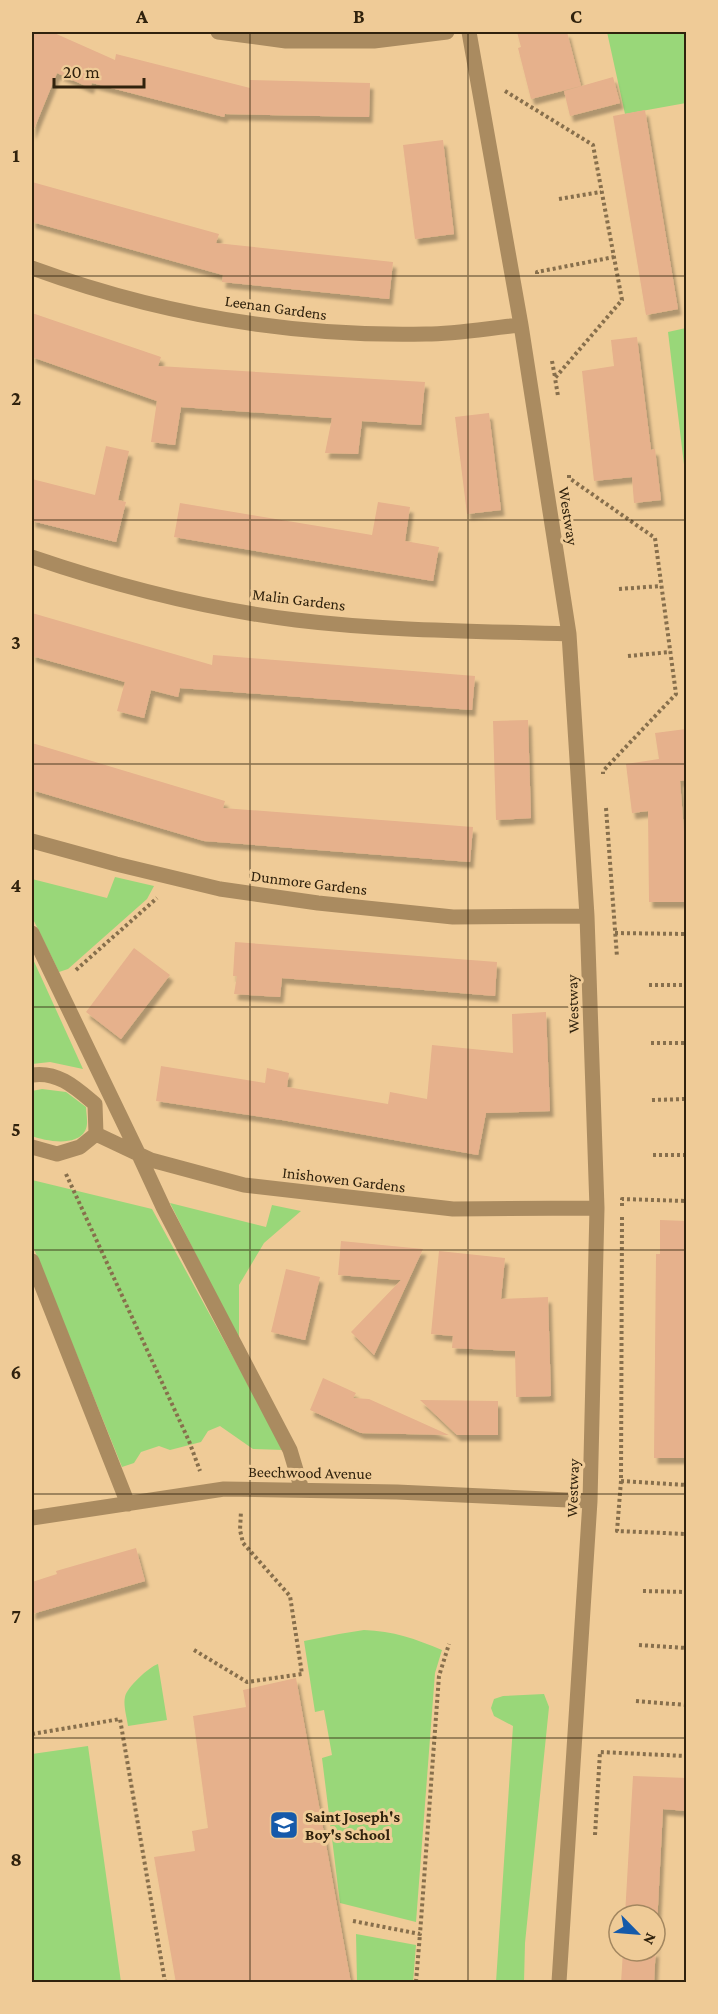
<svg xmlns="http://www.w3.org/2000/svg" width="718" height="2014" viewBox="0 0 718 2014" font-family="'Crimson Pro',serif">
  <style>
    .green { fill: #99d779 }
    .building { fill: #e6b18c; filter: url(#shadow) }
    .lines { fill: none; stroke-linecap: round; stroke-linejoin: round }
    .path { stroke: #876f4c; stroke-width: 4; stroke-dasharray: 3 3; stroke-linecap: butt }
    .minor { stroke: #aa8b60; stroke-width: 15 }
    .grid { fill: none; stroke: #30220d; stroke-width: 1.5; stroke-opacity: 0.55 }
    .labels { text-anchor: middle; stroke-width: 6; stroke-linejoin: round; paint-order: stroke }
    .street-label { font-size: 16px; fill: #30220d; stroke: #efcb97 }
    .poi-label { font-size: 16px; font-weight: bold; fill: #30220d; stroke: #efcb97; text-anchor: start }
    .neatline { fill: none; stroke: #30220d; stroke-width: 2 }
    .grid-label { font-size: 20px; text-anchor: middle; font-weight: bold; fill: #30220d }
  </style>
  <defs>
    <filter id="shadow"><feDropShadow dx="3.5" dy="6" stdDeviation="1.5" flood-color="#0004"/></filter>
  </defs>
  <rect width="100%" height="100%" fill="#efcb97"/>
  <!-- green -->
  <path class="green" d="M607,32h79v71l-61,11z
    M686,328v153l-18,-149z
    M115,877l39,9 -7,13 -79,70 -9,3 -27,-55v-38l75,19z
    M32,957l51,112 -33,-7 -18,2z
    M42,1089l24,3 20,15c0,7 3,17 -1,24 -9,16 -40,10 -53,5v-45z
    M32,1180l120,29 132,241 -31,-1 -33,-23 -12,5 -7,11 -31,8 -11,-4 -18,6 -7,11 -12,4 -90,-223z
    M170,1203l96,24 6,-22 29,6 -37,32 -25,42v56z
    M364,1630c29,1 52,9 78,20l-7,23 -19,249 -76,-19 -18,-145 10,-3 -8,-45 -9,2 -11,-71 35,-7z
    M158,1664l9,56 -39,6c-1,-8 -5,-21 -3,-29 2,-10 24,-30 33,-33z
    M544,1694l5,13 -24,236 -1,39h-28l17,-256 -19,-10 -3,-8 3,-9 9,-3z
    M88,1746l33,236h-89v-228z
    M356,1934l60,11 -3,37h-56z"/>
  <!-- building -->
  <path class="building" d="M32,32h20l63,28 1,-6 134,34v-8l120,3 -1,34 -144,-3 -1,3 -132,-34 -2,5 -33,-15 -25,61z
    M517,32h50l14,54 -50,13 -13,-51 3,-1z
    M613,77l7,26 -50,13 -6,-25z
    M645,110l33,199 -32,6 -33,-199z
    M443,140l11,94 -39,5 -12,-94z
    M32,182l187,52 -3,9 177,19 -4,37 -167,-17 1,-7 -191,-53z
    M32,313l129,44 -3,9 267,16 -4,43 -59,-4 -4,33 -33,-1 7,-35 -151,-11 -6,38 -24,-3 6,-41 -125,-44z
    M637,337l14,113 4,-1 6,51 -27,3 -2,-26 -38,4 -12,-110 32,-5 -3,-26z
    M489,413l12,97 -34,4 -12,-97z
    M106,446l23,5 -11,49 8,2 -10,40 -84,-21v-42l63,16z
    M378,502l32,5 -5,34 34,6 -6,34 -259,-44 6,-34 192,32z
    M32,613l180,52 1,-10 262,21 -3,34 -292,-22 -2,9 -27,-7 -7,28 -27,-7 8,-29 -93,-26z
    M528,720l3,98 -35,2 -3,-99z
    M686,729v51l-6,1 7,88v33h-38l-1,-91 -16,2 -6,-49 33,-5 -4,-26z
    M32,743l193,58 -2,7 250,19 -3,35 -266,-21 -172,-51z
    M235,942l262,20 -2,34 -213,-18 -2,19 -46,-3 3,-18h-4z
    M134,948l36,27 -49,64 -35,-27z
    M546,1012l4,99 -64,2 -8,42 -196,-35 -126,-19 5,-35 104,17 2,-15 22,5 -2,14 101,17 2,-12 37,7 5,-54 81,8 -1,-39z
    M660,1220l27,1v237h-33l2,-204h4z
    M341,1241l82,8 -49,106 -23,-23 50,-52 -63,-5z
    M439,1251l66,7 -4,41 47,-2 3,99 -35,1 -1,-46 -63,-3 1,-12 -22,-2z
    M286,1269l34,8 -15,63 -34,-8z
    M323,1378l33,15 -3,5 16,1 80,36 -88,-2 -51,-23z
    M420,1400l78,1v34h-41z
    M136,1548l9,33 -113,33v-32l25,-8 -1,-3z
    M296,1678l55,305h-175l-22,-126 41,-6 -3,-20 16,-3 -15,-112 53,-9 -3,-17z
    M633,1776l54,2v33l-24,-2 -9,174h-33l2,-32h32v-36h-30z"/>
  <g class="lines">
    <!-- path -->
    <path class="path" d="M627,32h1
      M505,91l88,54 29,155 -67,78 3,18
      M559,199l42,-7
      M537,274v-2l77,-15
      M552,361l3,16
      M569,475v3l86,60 21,156 -73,77v3
      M619,589l42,-3
      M628,656l42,-4
      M606,808l11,149
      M615,933l71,1
      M76,970l81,-72
      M649,985h37
      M651,1043h35
      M652,1100l34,-1
      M653,1155h33
      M66,1174l123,267 11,30
      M622,1206v-7l64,2
      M622,1217l-1,264 65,4
      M621,1481l-4,50 69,3
      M643,1591l43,1
      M639,1645l47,3
      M194,1650l53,32 55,-8 -12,-78 -47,-53 -3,-13 1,-19
      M636,1701l50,4
      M32,1734l88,-15 45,263
      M595,1835l5,-83 86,4
      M353,1921l67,13 19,-258 10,-32
      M416,1982l4,-48"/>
    <!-- minor -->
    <path class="minor" d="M218,32l68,9h88l73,-9
      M469,32l52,293 48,309 18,282 10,292 -7,293 -31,481
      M32,268c126,46 259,69 394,66 31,0 63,-6 95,-9
      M32,557c85,29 174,52 264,63 91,11 182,11 273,14
      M32,841l84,23 104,25 98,14 135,14 134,-1
      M32,933l107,222 25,54 126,241 12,40
      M32,1075c26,-4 44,13 63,29l1,30
      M96,1134l55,26 93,25 209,24 144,-1
      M32,1147l25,7 23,-7 16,-13
      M32,1261l96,243
      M32,1518l192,-29 173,3 193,9"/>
  </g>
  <!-- grid -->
  <path class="grid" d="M250,32v1950M468,32v1950M32,276h654M32,520h654M32,764h654M32,1007h654M32,1250h654M32,1494h654M32,1738h654"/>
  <!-- icons -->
  <defs>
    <g id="school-square" transform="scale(1.5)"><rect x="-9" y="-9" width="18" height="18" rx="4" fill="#155aaa" stroke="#efcb97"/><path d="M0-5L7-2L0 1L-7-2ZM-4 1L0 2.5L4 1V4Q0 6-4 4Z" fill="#fff"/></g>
  </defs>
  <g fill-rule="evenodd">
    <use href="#school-square" x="284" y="1825"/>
  </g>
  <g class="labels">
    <!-- street labels -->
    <g class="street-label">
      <text transform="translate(276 307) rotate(8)" y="6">Leenan Gardens</text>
      <text transform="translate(569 516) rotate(81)" y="6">Westway</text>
      <text transform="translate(299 599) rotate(7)" y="6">Malin Gardens</text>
      <text transform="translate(309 882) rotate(7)" y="6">Dunmore Gardens</text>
      <text transform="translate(572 1004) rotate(-92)" y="6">Westway</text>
      <text transform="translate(344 1179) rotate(7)" y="6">Inishowen Gardens</text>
      <text transform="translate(310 1472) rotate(1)" y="6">Beechwood Avenue</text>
      <text transform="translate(572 1488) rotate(-88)" y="6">Westway</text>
    </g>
    <!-- poi labels -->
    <g class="poi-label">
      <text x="305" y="1822">Saint Joseph's<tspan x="305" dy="18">Boy's School</tspan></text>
    </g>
  </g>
  <!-- border -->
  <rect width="718" height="2014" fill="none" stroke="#efcb97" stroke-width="66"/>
  <!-- north arrow -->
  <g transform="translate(637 1933) rotate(115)"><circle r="28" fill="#efcb97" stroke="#a38760" stroke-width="1.5"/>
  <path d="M0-4.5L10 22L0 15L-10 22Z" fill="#155aaa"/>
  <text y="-9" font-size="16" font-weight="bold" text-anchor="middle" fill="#30220d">N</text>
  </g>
  <!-- scale -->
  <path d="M54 78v9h90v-9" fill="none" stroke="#30220d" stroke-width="3"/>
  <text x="63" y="78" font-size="18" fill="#30220d" stroke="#efcb97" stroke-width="4.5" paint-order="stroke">20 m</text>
  <rect x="33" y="33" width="652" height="1948" class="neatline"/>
  <g class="grid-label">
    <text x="142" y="23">A</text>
    <text x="359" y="23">B</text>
    <text x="576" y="23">C</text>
    <text x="16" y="162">1</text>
    <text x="16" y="405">2</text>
    <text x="16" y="649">3</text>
    <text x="16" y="892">4</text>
    <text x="16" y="1136">5</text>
    <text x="16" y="1379">6</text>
    <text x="16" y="1623">7</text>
    <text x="16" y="1866">8</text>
  </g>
</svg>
